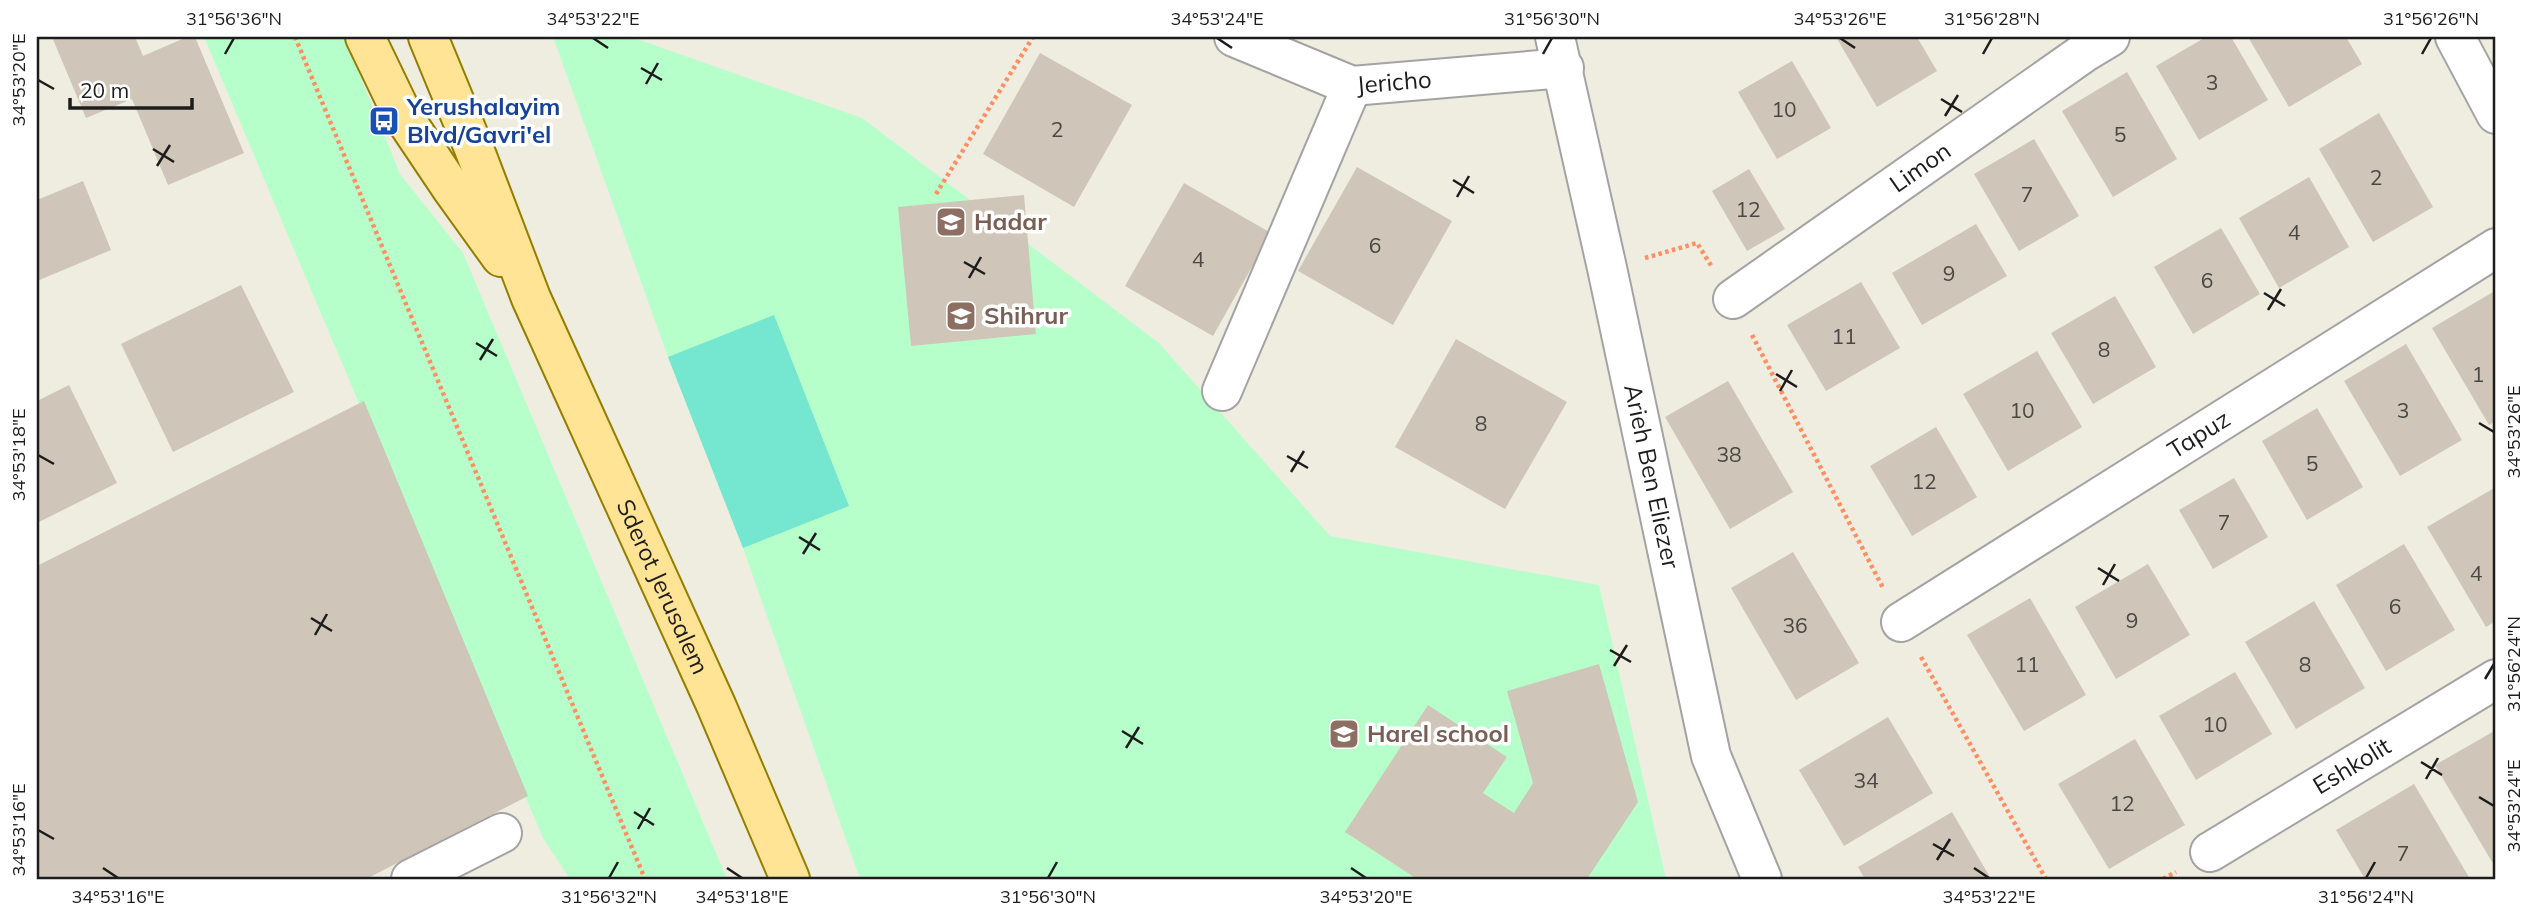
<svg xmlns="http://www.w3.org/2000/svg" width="2533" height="916" viewBox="0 0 2533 916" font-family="Mulish,sans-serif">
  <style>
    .park { fill: #b7ffca }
    .pitch { fill: #75e6cf }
    .building { fill: #cfc6b9 }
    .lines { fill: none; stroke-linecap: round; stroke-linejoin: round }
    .minor-casing { stroke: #a3a3a3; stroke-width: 42 }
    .major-casing { stroke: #947e00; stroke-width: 42 }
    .path { stroke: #ff8e61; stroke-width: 4.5; stroke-dasharray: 3.5 3.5; stroke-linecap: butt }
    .minor { stroke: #fff; stroke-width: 38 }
    .major { stroke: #ffe495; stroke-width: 38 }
    .ticks { fill: none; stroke: #1c1c1c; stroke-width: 2.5 }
    .labels { text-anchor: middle; stroke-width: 7; stroke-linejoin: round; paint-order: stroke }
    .number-label { font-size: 21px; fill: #494643 }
    .street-label { font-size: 24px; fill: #1c1c1c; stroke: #fff }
    .transit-label { font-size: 24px; font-weight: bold; fill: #164399; stroke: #fff; text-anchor: start }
    .education-label { font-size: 24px; font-weight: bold; fill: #785e54; stroke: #fff; text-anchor: start }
    .neatline { fill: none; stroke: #1c1c1c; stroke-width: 2.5 }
    .ticks-label { font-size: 18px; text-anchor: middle; fill: #1c1c1c }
  </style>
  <rect width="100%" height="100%" fill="#efece0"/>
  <!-- park -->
  <path class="park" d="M204,37h140l56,137 63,79 264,626h-157l-27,-41z
    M553,37h78l231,81 297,225 171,193 269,49 67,294h-806l-117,-331 -75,-191z"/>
  <!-- pitch -->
  <path class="pitch" d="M774,315l75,191 -106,42 -75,-191z"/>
  <!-- building -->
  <path class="building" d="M52,37h83l8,19 44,-19h8l49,116 -76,32 -36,-86 -46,19z
    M1836,37h81l20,34 -60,36z
    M2206,37h25l37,63 -69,40 -43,-74z
    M2248,37h98l16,27 -73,43z
    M1040,53l92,52 -58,102 -91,-53z
    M1792,61l39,67 -54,31 -39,-67z
    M2127,72l50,87 -64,38 -51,-86z
    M2379,113l54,94 -60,35 -54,-93z
    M2034,139l45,77 -60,35 -45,-77z
    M1357,167l95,54 -59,104 -95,-54z
    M1749,169l36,60 -38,22 -35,-60z
    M2309,177l40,70 -70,41 -40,-70z
    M83,181l28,69 -74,31v-81z
    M1184,183l87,50 -58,103 -88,-50z
    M1024,195l12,139 -125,12 -13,-139z
    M1976,224l31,52 -85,49 -30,-52z
    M2221,228l39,66 -67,40 -39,-67z
    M1861,282l39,66 -74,43 -39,-66z
    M241,285l53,107 -121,60 -52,-108z
    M2493,292l3,5v124l-7,4 -57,-97z
    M2115,296l41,71 -63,37 -42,-71z
    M1456,339l111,63 -62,107 -110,-62z
    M2406,344l56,96 -62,36 -56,-95z
    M2037,351l45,76 -74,44 -45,-77z
    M1728,381l65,111 -63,37 -65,-112z
    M69,385l48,98 -80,40v-122z
    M364,401l164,395 -162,83h-329v-313z
    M2317,408l46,79 -56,33 -45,-79z
    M1936,427l41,70 -65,39 -42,-70z
    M2234,478l34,59 -55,32 -34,-59z
    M2496,487v134l-10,6 -59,-100z
    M2404,544l51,86 -69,41 -50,-86z
    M1793,552l66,111 -63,37 -65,-112z
    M2148,564l42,71 -74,44 -41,-72z
    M2030,598l56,97 -62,36 -57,-96z
    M2314,601l51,87 -69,41 -51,-87z
    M1599,664l39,138 -51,77h-170l-72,-47 83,-127 79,52 -24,36 31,20 19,-30 -26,-92z
    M2235,672l37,62 -76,46 -37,-64z
    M1888,717l45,76 -89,53 -45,-76z
    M2496,730v130l-4,2 -57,-97z
    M2135,739l50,86 -76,44 -51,-85z
    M2414,784l56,95h-105l-29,-49z
    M1952,812l39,67h-126l-7,-12z"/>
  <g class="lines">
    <!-- minor casing -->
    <g class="minor-casing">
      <g id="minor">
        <path id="s1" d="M1234,37l118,49 212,-18"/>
        <path id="s2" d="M1555,37l52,231 104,488 51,123"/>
        <path d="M2455,37l41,77"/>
        <path id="s3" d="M1733,299l352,-247 25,-15"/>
        <path d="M1222,391l130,-305"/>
        <path id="s4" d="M1901,622l595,-374"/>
        <path id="s5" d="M2210,852l286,-173"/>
        <path d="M411,879l91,-46"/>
      </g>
    </g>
    <!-- major casing -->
    <g class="major-casing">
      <g id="major">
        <path d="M365,37l38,79 49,73 49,68"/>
        <path id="s6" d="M428,37l45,109 58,152 185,407 74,174"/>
      </g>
    </g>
    <!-- path -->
    <path class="path" d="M295,37l350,842
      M936,194l97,-157
      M1645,258l52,-15 15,24
      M1752,335l131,253
      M1921,657l125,222
      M2163,879l13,-7"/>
    <!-- minor -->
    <use href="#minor" class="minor"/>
    <!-- major -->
    <use href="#major" class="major"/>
  </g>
  <!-- ticks -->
  <path class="ticks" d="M593,38l15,10M1217,38l15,10M1840,38l15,10M225,54l9,-16M1543,54l9,-16M1983,54l9,-16M2422,54l9,-16M641,68l21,12M38,80l16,9M646,84l12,-21M1941,99l21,13M1945,116l13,-21M153,149l21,13M157,166l13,-21M1453,180l21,13M1457,197l12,-21M964,262l21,12M969,278l12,-21M2264,293l21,13M2268,310l13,-21M476,343l21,13M480,360l13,-21M1776,374l21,13M1780,391l12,-21M2479,423l15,9M38,455l16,9M1287,456l21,12M1291,472l13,-21M799,537l21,13M803,554l13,-21M2098,568l21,13M2103,585l12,-21M311,618l21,13M315,635l12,-21M1610,650l21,12M1614,666l13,-21M2485,679l9,-15M1122,731l21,13M1126,748l13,-21M2421,762l21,13M2426,779l12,-21M2479,797l15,9M634,812l20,13M638,829l12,-21M38,830l16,9M1933,844l21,12M1937,860l13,-21M103,868l15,10M727,868l15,10M1351,868l15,10M1974,868l15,10M609,878l9,-16M1048,878l9,-16M2366,878l9,-16"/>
  <!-- icons -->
  <defs>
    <g id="bus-square" transform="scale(1.575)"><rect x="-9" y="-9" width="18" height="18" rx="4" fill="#1a4fb4" stroke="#fff"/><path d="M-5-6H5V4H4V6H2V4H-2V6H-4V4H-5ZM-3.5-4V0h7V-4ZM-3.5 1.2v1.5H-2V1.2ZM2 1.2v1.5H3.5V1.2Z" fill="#fff"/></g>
    <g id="school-square" transform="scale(1.575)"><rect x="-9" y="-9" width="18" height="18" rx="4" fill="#8d6e63" stroke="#fff"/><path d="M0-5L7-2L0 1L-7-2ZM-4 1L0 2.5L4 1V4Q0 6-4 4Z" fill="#fff"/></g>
  </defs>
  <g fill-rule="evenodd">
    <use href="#bus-square" x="384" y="121"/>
    <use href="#school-square" x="951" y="222"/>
    <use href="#school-square" x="961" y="316"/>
    <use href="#school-square" x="1344" y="734"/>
  </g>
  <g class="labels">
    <!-- number labels -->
    <g class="number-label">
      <text x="2212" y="90">3</text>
      <text x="1784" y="117">10</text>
      <text x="1057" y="137">2</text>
      <text x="2120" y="142">5</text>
      <text x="2376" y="185">2</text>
      <text x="2027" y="202">7</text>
      <text x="1748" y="217">12</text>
      <text x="2294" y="240">4</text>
      <text x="1375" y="253">6</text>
      <text x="1198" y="267">4</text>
      <text x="1949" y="281">9</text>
      <text x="2207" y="288">6</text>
      <text x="1844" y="344">11</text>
      <text x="2104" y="357">8</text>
      <text x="2478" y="382">1</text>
      <text x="2022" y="418">10</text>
      <text x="2403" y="418">3</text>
      <text x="1481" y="431">8</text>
      <text x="1729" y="462">38</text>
      <text x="2312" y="471">5</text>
      <text x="1924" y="489">12</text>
      <text x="2224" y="530">7</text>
      <text x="2476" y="581">4</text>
      <text x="2395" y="614">6</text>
      <text x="2132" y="628">9</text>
      <text x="1795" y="633">36</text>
      <text x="2027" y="672">11</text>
      <text x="2305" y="672">8</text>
      <text x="2215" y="732">10</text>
      <text x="1866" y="788">34</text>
      <text x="2122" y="811">12</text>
      <text x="2403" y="861">7</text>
    </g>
    <!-- street labels -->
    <g class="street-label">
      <text dy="8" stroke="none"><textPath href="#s1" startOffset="170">Jericho</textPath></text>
      <text dy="8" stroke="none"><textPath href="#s3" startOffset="229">Limon</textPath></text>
      <text dy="8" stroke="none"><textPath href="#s4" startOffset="352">Tapuz</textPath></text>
      <text dy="8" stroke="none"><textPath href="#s2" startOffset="450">Arieh Ben Eliezer</textPath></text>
      <text dy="8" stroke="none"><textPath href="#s6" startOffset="598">Sderot Jerusalem</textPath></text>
      <text dy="8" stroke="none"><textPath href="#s5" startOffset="166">Eshkolit</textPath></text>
    </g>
    <!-- transit labels -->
    <g class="transit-label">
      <text x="407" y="115">Yerushalayim<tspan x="407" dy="28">Blvd/Gavri'el</tspan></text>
    </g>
    <!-- education labels -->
    <g class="education-label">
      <text x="974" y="230">Hadar</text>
      <text x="984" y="324">Shihrur</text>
      <text x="1367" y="742">Harel school</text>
    </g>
  </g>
  <!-- border -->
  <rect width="2533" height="916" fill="none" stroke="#ffffff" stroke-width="77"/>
  <!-- scale -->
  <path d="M70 98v10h122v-10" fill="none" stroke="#1c1c1c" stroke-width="3.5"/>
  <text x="80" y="98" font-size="21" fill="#1c1c1c" stroke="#ffffff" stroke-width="5" paint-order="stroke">20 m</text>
  <rect x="38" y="38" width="2456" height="840" class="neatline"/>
  <g class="ticks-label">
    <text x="234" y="25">31°56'36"N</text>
    <text x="593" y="25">34°53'22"E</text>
    <text x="1217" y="25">34°53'24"E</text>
    <text x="1552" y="25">31°56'30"N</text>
    <text x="1840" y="25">34°53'26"E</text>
    <text x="1992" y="25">31°56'28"N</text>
    <text x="2431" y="25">31°56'26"N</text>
    <text transform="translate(19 80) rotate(-90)" y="6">34°53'20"E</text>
    <text transform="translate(2514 432) rotate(-90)" y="6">34°53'26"E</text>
    <text transform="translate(19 455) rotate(-90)" y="6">34°53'18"E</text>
    <text transform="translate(2514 664) rotate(-90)" y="6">31°56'24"N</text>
    <text transform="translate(2514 806) rotate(-90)" y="6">34°53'24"E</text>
    <text transform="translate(19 830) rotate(-90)" y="6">34°53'16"E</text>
    <text x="118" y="903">34°53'16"E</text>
    <text x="609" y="903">31°56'32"N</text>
    <text x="742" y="903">34°53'18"E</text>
    <text x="1048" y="903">31°56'30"N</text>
    <text x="1366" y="903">34°53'20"E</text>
    <text x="1989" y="903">34°53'22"E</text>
    <text x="2366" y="903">31°56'24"N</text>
  </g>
</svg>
